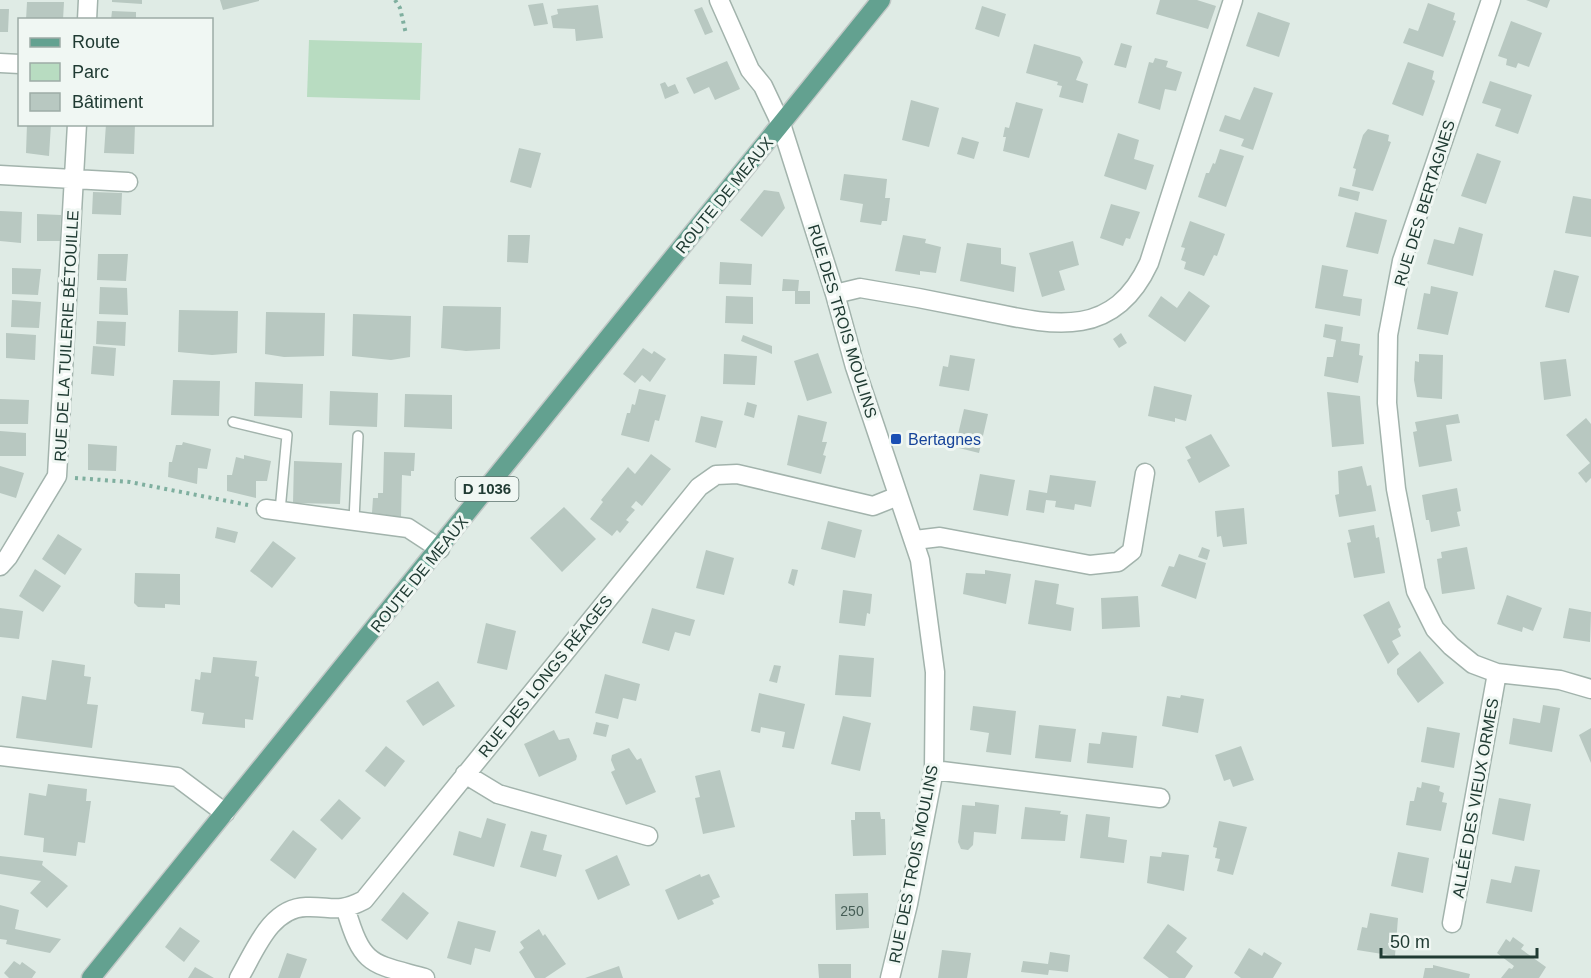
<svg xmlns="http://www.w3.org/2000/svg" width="1591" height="978" viewBox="0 0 1591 978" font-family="Helvetica,sans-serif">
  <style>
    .green { fill: #b8dcc1 }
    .building { fill: #b8c8c1 }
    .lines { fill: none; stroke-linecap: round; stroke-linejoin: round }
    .lane-casing { stroke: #a2b3ac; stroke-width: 12 }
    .street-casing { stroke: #a2b3ac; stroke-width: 21 }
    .primary-casing { stroke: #c1c8c6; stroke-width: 21 }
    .path { stroke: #7faf9f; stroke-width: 4; stroke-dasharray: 3 4.5; stroke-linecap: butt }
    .lane { stroke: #fff; stroke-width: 9 }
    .street { stroke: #fff; stroke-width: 18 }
    .primary { stroke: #63a190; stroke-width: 18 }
    .transit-dot { fill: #1a4fb4; stroke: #f0f7f3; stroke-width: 2 }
    .labels { text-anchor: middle; stroke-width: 6; stroke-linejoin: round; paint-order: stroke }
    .number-label { font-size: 14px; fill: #465e56 }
    .shield { fill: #f0f7f3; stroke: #5e736d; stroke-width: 1.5 }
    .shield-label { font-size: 15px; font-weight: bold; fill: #203b33 }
    .street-label { font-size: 16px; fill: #203b33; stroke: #f0f7f3 }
    .transit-label { font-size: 16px; fill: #164399; stroke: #f0f7f3; text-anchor: start }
  </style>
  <rect width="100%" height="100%" fill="#dfebe5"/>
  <!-- green -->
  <path class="green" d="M309,40l113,3 -2,57 -113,-3z"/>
  <!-- building -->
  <path class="building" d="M112,0h30v4l-30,-2z
    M220,0h39v1l-36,9z
    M1160,0h37l19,6 -8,23 -52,-15z
    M1526,0h24l-3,8z
    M27,2h37l-1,18h-37z
    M543,3l5,21 -14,2 -6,-21z
    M1428,3l27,10 -2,7 3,1 -13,36 -40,-14 6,-15 9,3z
    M598,5l5,33 -27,3 -1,-12 -22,-1 -2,-12 7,-2 -1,-5z
    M982,6l24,8 -7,23 -24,-8z
    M702,7l11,25 -8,3 -11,-25z
    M0,9h9l-1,23h-8z
    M112,11l24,1v8h-25z
    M1258,12l32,11 -11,34 -33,-11z
    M1511,21l31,12 -13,34 -11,-4 -2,5 -10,-3 1,-6 -9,-3z
    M1121,43l11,3 -6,22 -12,-3z
    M1034,44l46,13 3,5 -7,18 12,4 -5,19 -24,-6 3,-11 -5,-1 1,-3 -32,-9z
    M1155,58l13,3 -2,6 16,5 -6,19 -11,-2 -5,21 -22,-7 11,-41 4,1z
    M727,61l13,28 -25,11 -6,-13 -15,7 -8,-16z
    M1408,62l26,9 -2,8 3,2 -12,35 -31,-12z
    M1490,81l42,14 -14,39 -23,-8 6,-17 -19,-6z
    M665,82l3,5 7,-3 4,9 -14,6 -5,-15z
    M1254,87l19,6 -20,57 -12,-4 3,-7 -25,-8 6,-16 15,5z
    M911,100l28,8 -10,39 -27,-7z
    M1016,102l27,7 -14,49 -26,-7 3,-14h-3l2,-10 4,1z
    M27,124h24l-2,32 -23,-3z
    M106,124h29l-1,30 -30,-1z
    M1368,129l21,6 -1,6 3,1 -18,49 -21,-5 4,-17 -3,-1 10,-33z
    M1118,133l21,7 -5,19 20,6 -8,25 -42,-14z
    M962,137l17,5 -5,17 -17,-5z
    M519,148l22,5 -10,35 -21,-6z
    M1220,149l24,7 -18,51 -28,-10 8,-24h3l4,-10 2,1z
    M1477,153l24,8 -15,43 -25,-8z
    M844,174l43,5 -2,19h5l-3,23h-5l-1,4 -21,-3 3,-18 -23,-4z
    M1340,187l20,5 -2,9 -20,-5z
    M764,190l15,2 6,16 -23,29 -22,-17z
    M93,192l29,1 -1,22 -29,-1z
    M1573,196l18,3v38l-26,-4z
    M1111,204l29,8 -10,27 -4,-1 -3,8 -23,-8z
    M0,211l22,1 -1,31 -21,-2z
    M1355,212l32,8 -9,34 -32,-7z
    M37,214l24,1 -1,26h-23z
    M1190,221l35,13 -8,22 -3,-1 -10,21 -20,-7 2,-7 -5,-2 4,-12 -4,-1z
    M1459,227l24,7 -10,42 -46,-12 7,-25 20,5z
    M508,235h22l-2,28 -21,-1z
    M903,235l23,4 -1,4 16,4 -5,26 -16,-2v4l-25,-4z
    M1073,241l6,24 -20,6 6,19 -23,7 -13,-44z
    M967,243l34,5v16l15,3 -2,25 -54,-11z
    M98,254h30l-2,27 -29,-1z
    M720,262l32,2 -1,21 -32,-1z
    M1322,265l26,5 -5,26 19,3 -2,17 -45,-8z
    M12,268l29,1 -3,26 -26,-1z
    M1554,270l25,6 -10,37 -24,-6z
    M783,279l16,1 -1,11h12v13h-15v-13h-13z
    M1431,286l27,6 -10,43 -31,-6 7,-36 6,1z
    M100,287l27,1 1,27 -29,-1z
    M1189,291l21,15 -25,36 -37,-26 13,-20 16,12z
    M726,296l27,1v27l-28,-1z
    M12,300l29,2 -2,26 -28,-1z
    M443,306l58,1 -1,42 -34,2 -25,-3z
    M179,310l59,1 -1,42 -25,2 -34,-3z
    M266,312l59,1 -1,43 -40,1 -19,-3z
    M353,314l58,2 -1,41 -19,3 -39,-4z
    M97,321l29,1 -1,24 -29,-2z
    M1325,324l18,3 -2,14 19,3 -1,11 4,1 -5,27 -34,-7 3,-19h6l3,-17 -13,-3z
    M6,333l30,2 -1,25 -29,-2z
    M1121,333l6,10 -8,5 -6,-9z
    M743,335l29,11v8l-31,-13z
    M93,346l23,2 -2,28 -23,-2z
    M643,348l9,6 2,-3 12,8 -16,23 -8,-7 -7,8 -12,-9z
    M818,353l14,40 -25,8 -13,-40z
    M724,354l33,2 -2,29 -32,-1z
    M1419,354l24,1 -1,44 -25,-2 -3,-17 1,-19 4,1z
    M950,355l25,4 -6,32 -30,-5 4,-20 5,1z
    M1566,359l5,37 -27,4 -4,-38z
    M173,380l47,1 -1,35 -48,-1z
    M255,382l48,2 -1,34 -48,-2z
    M1154,386l38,9 -6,26 -11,-3v4l-27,-6z
    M639,389l27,6 -7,26 -4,-1 -6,22 -28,-7 6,-22h3l2,-9 3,1z
    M330,391l48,2 -1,34 -48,-2z
    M1327,392l33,4 4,48 -32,3z
    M405,394l47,1v34l-48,-2z
    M0,399l29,1 -1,24h-28z
    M747,402l10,3 -3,13 -10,-3z
    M964,409l24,5 -9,39 -24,-6z
    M1458,414l2,9 -14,2 6,36 -33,6 -6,-35 4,-1 -2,-9z
    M798,415l29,7 -5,20h5l-4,13 3,1 -5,18 -34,-9z
    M701,416l22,5 -7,27 -21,-6z
    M1586,418l5,6v54l-5,5 -8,-10 12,-10 -24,-28z
    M0,431l26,2v23h-26z
    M1211,434l19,32 -31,17 -12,-23 4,-2 -6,-11z
    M183,442l28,7 -4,20 -9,-1 -1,16 -29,-7 1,-15h3l4,-17h6z
    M88,444l29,2 -1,25 -28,-1z
    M384,452l31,1 -1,18h-3v5l-9,-1 -1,42 -29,-4 1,-15h5v-5h5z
    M651,454l20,15 -29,37 -6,-5 -5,6 4,3 -9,10 3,2 -9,11 -3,-3 -5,6 -22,-17 13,-17 -2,-2 27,-33 7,7z
    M244,455l27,6 -4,20h-11v17l-29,-7v-16h5l4,-18 8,2z
    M294,461l48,2 -2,41 -47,-1z
    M0,466l24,7 -8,25 -16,-5z
    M1362,466l5,20 4,-1 5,26 -37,6 -4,-22 4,-1 -1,-23z
    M980,474l35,6 -7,36 -35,-6z
    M1050,475l46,6 -5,26 -16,-3 -1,6 -19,-3 1,-6 -10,-1 -2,13 -18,-3 3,-20 18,3z
    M1457,488l4,23 -4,1 3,14 -29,6 -2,-12h-3l-4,-25z
    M564,507l32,32 -34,33 -32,-34z
    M1244,508l3,36 -24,3 -2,-11 -4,1 -2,-26z
    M828,521l34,9 -7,28 -34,-9z
    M1374,525l2,13 3,-1 6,36 -31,5 -7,-35 4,-1 -3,-12z
    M217,527l21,5 -3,11 -20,-5z
    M58,534l24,15 -17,26 -23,-16z
    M273,541l23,17 -24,30 -22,-17z
    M1202,547l8,3 -3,10 -9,-3z
    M1467,547l8,42 -33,5 -5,-35 5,-1 -1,-6z
    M706,550l28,8 -10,37 -28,-7z
    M1179,554l27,9 -10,36 -35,-13 8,-20 5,1z
    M35,569l26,17 -18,26 -24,-16z
    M792,569l6,1 -4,16 -6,-3z
    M985,570l26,4 -5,30 -43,-10 3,-21 19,1z
    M135,573l45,1v31l-15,-1v4l-27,-1 -4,-4z
    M1035,580l24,4 -3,20 18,4 -3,23 -43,-7z
    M843,590l29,4 -2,20 -3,-1 -2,13 -26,-3z
    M1507,595l35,13 -9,23 -10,-4 -1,5 -25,-8z
    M1138,596l2,31 -38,2 -1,-31z
    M1389,601l12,26 -3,2 3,7 -9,5 7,13 -11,10 -25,-49z
    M0,608l23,3 -4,28 -19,-2z
    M652,608l43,12 -5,16 -15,-4 -6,19 -27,-8z
    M1569,608l22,4 -1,30 -27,-4z
    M486,623l30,8 -9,39 -30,-7z
    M1420,651l24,32 -26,20 -21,-29v-5z
    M839,655l35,3 -3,39 -36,-2z
    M213,657l44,4 -2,15 4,1 -6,43 -8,-1v9l-43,-4 2,-11 -13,-2 4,-32 5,1 1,-8 10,1z
    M52,660l33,5 -1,11 7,1 -4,27 11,1 -6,43 -76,-10 6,-42 24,4z
    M774,665l7,1 -4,17 -8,-2z
    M605,674l35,10 -4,17 -13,-3 -5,21 -23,-6z
    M438,681l17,25 -32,20 -17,-25z
    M759,693l46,11 -11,45 -12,-2 3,-15 -24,-5 -1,6 -9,-2z
    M1181,695l23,4 -6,34 -36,-7 5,-30 13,2z
    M1543,705l17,3 -8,44 -43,-8 4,-26 27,5z
    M973,706l43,5 -5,44 -25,-3 3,-19 -19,-3z
    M843,716l28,7 -11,48 -29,-7z
    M596,722l13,3 -3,12 -13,-3z
    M1039,725l37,4 -5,33 -36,-4z
    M1427,727l33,6 -6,35 -33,-6z
    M1591,728v35l-12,-28z
    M554,730l5,10 10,-2 8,18 -1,4 -37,17 -15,-33z
    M1102,732l35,4 -4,32 -46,-5 2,-20 11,1z
    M386,746l19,15 -20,26 -20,-16z
    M1241,746l13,34 -21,7 -3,-8 -6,2 -9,-26z
    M629,748l8,12 4,-2 15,34 -30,13 -15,-33 4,-2 -4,-10 1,-5z
    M720,770l15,57 -32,7 -8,-36 5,-1 -5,-21z
    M1422,782l18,4 -1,5 5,2 -2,9 5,1 -6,28 -35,-6 4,-24h4l3,-14 4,1z
    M48,784l39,5 -1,12h5l-6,42 -7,-1 -2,14 -33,-4 1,-14 -20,-3 5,-42 17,3z
    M1499,798l32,6 -7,37 -32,-7z
    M339,799l22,19 -19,22 -22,-20z
    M975,802l24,3 -3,29 -22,-2 -1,13 -5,5 -7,-1 -3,-7 4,-37 13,1z
    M1025,807l36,4 -1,3 8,1 -3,26 -44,-2z
    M855,812h25l1,7h4l1,36 -33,1 -2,-36h4z
    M1086,814l24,3 -2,20 19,3 -3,23 -44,-5z
    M487,818l19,6 -12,43 -41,-12 6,-24 22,7z
    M1219,821l28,6 -14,48 -16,-4 3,-12 -5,-1 2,-10 -4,-1z
    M293,830l24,19 -22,30 -25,-19z
    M531,831l16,4 -4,15 19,5 -6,22 -36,-10z
    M1162,852l27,3 -5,36 -37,-8 3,-27 11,1z
    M1398,852l31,6 -6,35 -32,-7z
    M617,855l13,30 -32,15 -13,-30z
    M0,856l43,5 -1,4 26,21 -21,22 -17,-15 11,-12 -41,-7z
    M1515,866l25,4 -8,42 -46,-9 5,-24 20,4z
    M700,874l1,3 8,-3 11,23 -8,3 2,4 -36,16 -13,-30z
    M403,892l26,21 -22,27 -26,-20z
    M868,893l1,35 -33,2 -1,-36z
    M0,905l19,5 -4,19 46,10 -11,14 -44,-9 1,-4 -7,-1z
    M1370,913l28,5 -3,38 -38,-6 5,-23 5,1z
    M458,921l38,10 -6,21 -15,-4 -4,17 -24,-7z
    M1168,924l19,14 -11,14 17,14 -8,12h-16l-26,-20z
    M180,927l20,14 -16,21 -19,-15z
    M539,929l4,7 2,-2 21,30 -21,14h-10l-16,-26 5,-4 -4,-6z
    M1513,937l11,8 -3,4 25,18 -7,11h-38l8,-10 3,1 2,-3 -17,-13 9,-14 4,3z
    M1249,948l13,8 2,-4 18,11 -9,15h-32l-7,-5z
    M942,950l29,3 -4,25h-29z
    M1050,952l20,3 -2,17 -19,-2 -1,5 -27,-3 2,-11 25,3z
    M287,953l20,6 -7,19h-22z
    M14,961l6,4 2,-3 14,10 -4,6h-23l-5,-5z
    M818,964h33v14h-32z
    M1433,965l37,9 -1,4h-46l2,-10h8z
    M619,966l4,12h-38z
    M195,967l19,11h-26z"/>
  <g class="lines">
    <!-- lane casing -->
    <g class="lane-casing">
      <path id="lane" d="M233,422l54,13 -7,76
        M354,520l4,-84"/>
    </g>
    <!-- street casing -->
    <g class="street-casing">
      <path id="street" d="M719,0l31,70 13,16 18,38 54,170 20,73 65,193 15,112 -1,98 -26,134 -18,74
        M1491,0l-89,261 -14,74 -1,68 9,86 20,102 19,38 16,17 22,18 24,9 63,7 31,9
        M87,20l1,-20
        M0,63l20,1
        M0,175l128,7
        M835,294l25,-6c38,6 76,13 114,21 71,14 137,36 175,-46l84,-263
        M266,509l142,19 32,21
        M915,540l25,-3 150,28 28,-3 14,-11 13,-78
        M0,566l8,-9 49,-81 20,-352
        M0,756l177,21 48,36
        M934,770l226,28
        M465,774l33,20 150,42
        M346,910c17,57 25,53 79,68
        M1452,923l45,-250
        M239,978c16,-27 31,-70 67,-71 26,-1 31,7 58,-7l335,-413 17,-12 21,-1 136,32 25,-10"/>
    </g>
    <!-- primary casing -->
    <g class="primary-casing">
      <path id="primary" d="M91,978l790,-978"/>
    </g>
    <!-- path -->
    <path class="path" d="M395,0l5,8 6,26
      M75,478l55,4 118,23"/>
    <!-- lane -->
    <use href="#lane" class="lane"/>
    <!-- street -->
    <use href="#street" class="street"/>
    <!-- primary -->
    <use href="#primary" class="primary"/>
  </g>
  <!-- markers -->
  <rect class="transit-dot" x="890" y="433" width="12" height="12" rx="3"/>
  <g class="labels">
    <!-- number labels -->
    <g class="number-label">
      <text x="852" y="916">250</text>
    </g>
    <!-- shield labels -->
    <rect class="shield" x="455.5" y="477" width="63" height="24" rx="4.5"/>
    <g class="shield-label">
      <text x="487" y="494">D 1036</text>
    </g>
    <!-- street labels -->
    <g class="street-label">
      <text transform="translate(724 195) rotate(-51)" y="6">ROUTE DE MEAUX</text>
      <text transform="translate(1424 203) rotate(-73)" y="6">RUE DES BERTAGNES</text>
      <text transform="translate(843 321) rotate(73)" y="6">RUE DES TROIS MOULINS</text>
      <text transform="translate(66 336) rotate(-87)" y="6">RUE DE LA TUILERIE BÉTOUILLE</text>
      <text transform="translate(419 574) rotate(-51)" y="6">ROUTE DE MEAUX</text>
      <text transform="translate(545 676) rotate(-51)" y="6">RUE DES LONGS RÉAGES</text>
      <text transform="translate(1475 798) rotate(-80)" y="6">ALLÉE DES VIEUX ORMES</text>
      <text transform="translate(913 864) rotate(-79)" y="6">RUE DES TROIS MOULINS</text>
    </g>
    <!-- transit labels -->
    <g class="transit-label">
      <text x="908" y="445">Bertagnes</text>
    </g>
  </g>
  <!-- legend -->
  <rect x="18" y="18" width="195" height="108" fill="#f0f7f3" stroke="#9daca6" stroke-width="1.5"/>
  <rect x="30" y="38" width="30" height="9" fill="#63a190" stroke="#9daca6" stroke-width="1.5"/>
  <text x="72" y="48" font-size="18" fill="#203b33">Route</text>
  <rect x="30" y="63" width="30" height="18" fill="#b8dcc1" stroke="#9daca6" stroke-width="1.5"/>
  <text x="72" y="78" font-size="18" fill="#203b33">Parc</text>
  <rect x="30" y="93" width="30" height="18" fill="#b8c8c1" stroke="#9daca6" stroke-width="1.5"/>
  <text x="72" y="108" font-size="18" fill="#203b33">Bâtiment</text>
  <!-- scale -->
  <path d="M1381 948v9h156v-9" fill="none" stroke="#203b33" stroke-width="3"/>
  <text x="1390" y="948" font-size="18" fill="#203b33" stroke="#f0f7f3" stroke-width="4.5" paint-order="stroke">50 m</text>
</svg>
